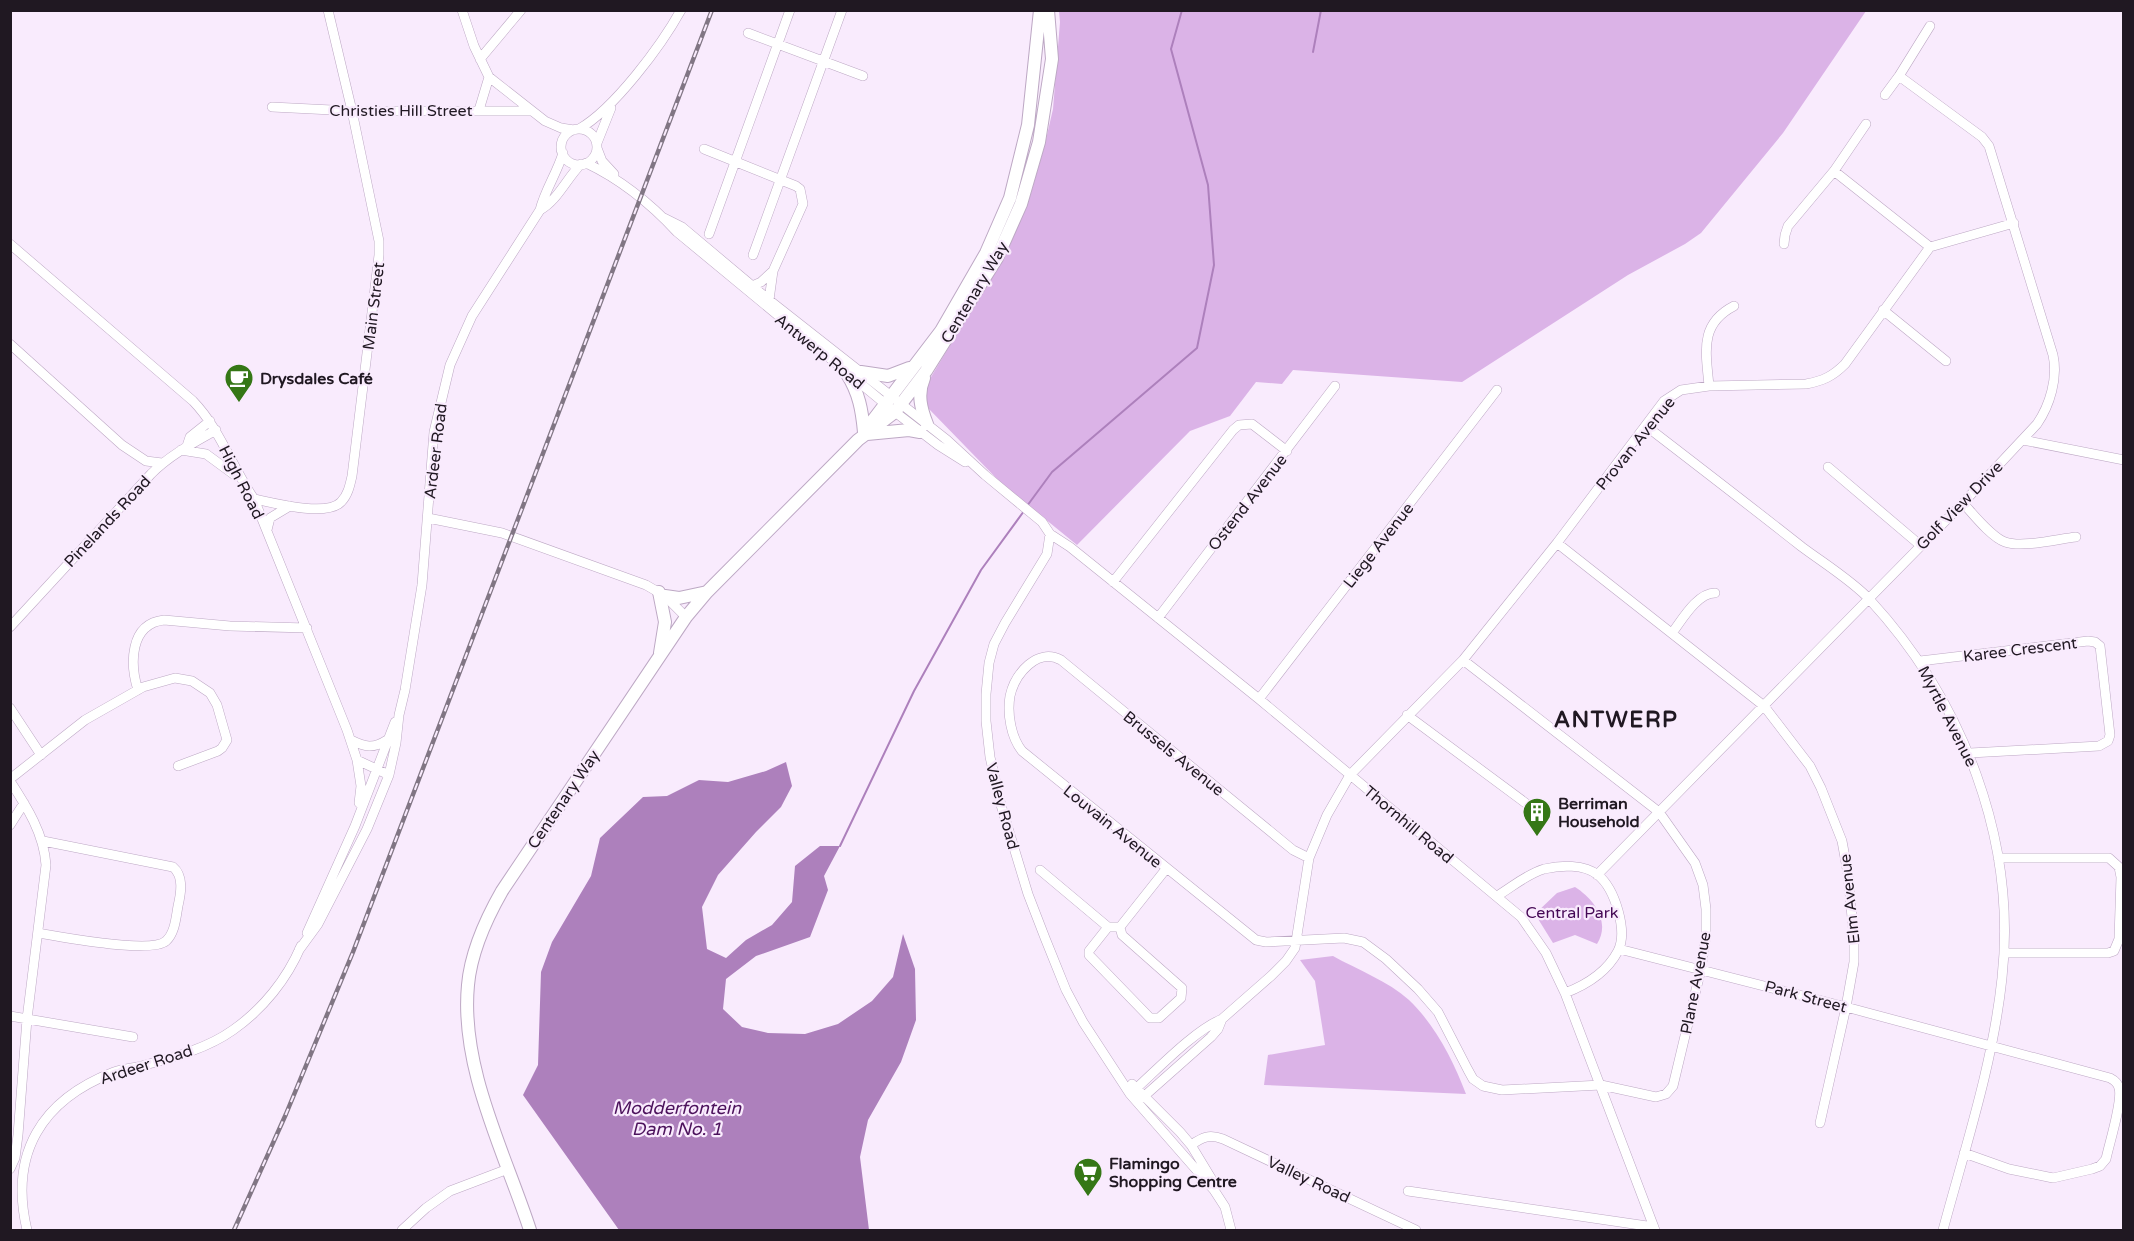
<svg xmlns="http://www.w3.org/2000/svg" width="2134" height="1241" viewBox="0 0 2134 1241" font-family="'Varela Round',sans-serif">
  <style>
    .green { fill: #dbb3e7 }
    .water { fill: #ad80bc }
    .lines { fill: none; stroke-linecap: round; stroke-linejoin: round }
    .stream { stroke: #ad80bc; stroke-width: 2 }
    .minor-casing { stroke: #bda8c4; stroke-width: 10 }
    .major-casing { stroke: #bda8c4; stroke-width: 14 }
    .minor { stroke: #fff; stroke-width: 9 }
    .major { stroke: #fff; stroke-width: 12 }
    .rail-casing { stroke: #817684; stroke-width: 4.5 }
    .rail { stroke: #f9ebfd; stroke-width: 2; stroke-dasharray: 7; stroke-linecap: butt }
    .labels { text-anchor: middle; stroke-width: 4.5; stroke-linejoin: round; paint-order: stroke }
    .street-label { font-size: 16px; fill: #201822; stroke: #f9ebfd }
    .poi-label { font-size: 16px; font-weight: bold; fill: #201822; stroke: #f9ebfd; text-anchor: start }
    .park-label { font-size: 16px; fill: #450855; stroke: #f9ebfd }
    .water-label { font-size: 18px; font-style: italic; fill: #4c125c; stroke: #f9ebfd }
    .district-label { font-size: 22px; font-weight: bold; letter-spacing: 1.5px; fill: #201822; stroke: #f9ebfd }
  </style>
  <rect width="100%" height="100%" fill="#f9ebfd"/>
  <!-- green -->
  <path class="green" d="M1059,11h807l-83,122 -82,100 -16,11 -57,31 -166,107 -169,-12 -11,14 -26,-2 -26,34 -40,15 -113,114 -76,-62 -72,-74 -4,-11 3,-16 82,-137 21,-52 13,-45 9,-39 7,-87z
    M1575,887c19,12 36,35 22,57l-22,-9 -22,8 -18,-29 22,-21z
    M1333,956c25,14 55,25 76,44 27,26 44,60 57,94l-202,-9 4,-30 57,-10 -10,-64 -15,-21z"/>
  <!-- water -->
  <path class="water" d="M786,762l6,24 -11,21 -25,25 -38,43 -16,32 5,42 19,9 20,-18 26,-15 20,-23 3,-36 25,-20h20l-16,30 4,14 -18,47 -54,19 -30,23 -3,30 19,18 26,6 37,1 33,-10 34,-23 21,-24 10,-43 12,35 1,51 -15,42 -33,58 -8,37 9,73h-250l-96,-135 15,-30 3,-93 11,-30 39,-66 9,-38 43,-41 24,-1 32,-16 29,2 38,-11z"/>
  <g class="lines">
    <!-- stream -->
    <path class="stream" d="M1313,52l8,-42
      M1027,506l25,-34 145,-124 17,-83 -6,-80 -37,-136 11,-39
      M840,846l74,-155 67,-121 43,-59"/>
    <!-- minor casing -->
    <g class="minor-casing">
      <path id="minor" d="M462,10l12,36 15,31 56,44 16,7 13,2
        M748,33l115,43
        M480,59l41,-49
        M1885,95l14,-19 31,-50
        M272,107l80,4h179
        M479,110l10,-33
        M579,129c35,-20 82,-83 102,-119
        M561 147a18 18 0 1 1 36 0a18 18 0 1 1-36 0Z
        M597,143l14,-35
        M597,148l5,13 12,13
        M704,149l92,37 4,3 3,15 -30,67 -4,29
        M586,163c34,16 65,41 91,69l218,180 43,33 27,17
        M1834,171l96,76
        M540,210c17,-9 27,-32 41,-46
        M664,218l18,9 87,73 178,140 38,35 57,47 8,12 20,13 189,152 262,218 25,36 19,40 90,237
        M709,234l81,-224
        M10,244l183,157c27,28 39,66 61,98l93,231 10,30 32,15
        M1784,244l1,-9 3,-9 46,-55 32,-47
        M753,255l89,-245
        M752,286l9,-4 12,-11
        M1883,310l63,51
        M10,344l112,101 24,16 16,2
        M1709,386c-3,-34 -10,-62 25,-80
        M1646,426c52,40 104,80 156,121 20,15 52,35 68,53 93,101 147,240 132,378 -9,86 -37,170 -59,252
        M2023,440l101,20
        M187,446l3,-9 20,-16
        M181,450l25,4 30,22
        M1828,467l92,78
        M254,499c19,4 73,18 87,3 7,-7 9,-17 11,-26l27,-221v-14l-27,-130 -24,-101
        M1963,503c10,11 28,34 42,39 17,6 53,-3 71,-5
        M428,518l74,15 144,52 19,11 21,21
        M267,530l3,-12 20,-12
        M1050,534l-3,20 -42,69 -11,21 -5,19 -3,31v27l4,36 11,48 27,89 17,44 21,52 17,32 47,72 84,96
        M1557,543l207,163 46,60 11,22 21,53 6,33 6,65v23l-8,45 -26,116
        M1113,582l120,-152 6,-5 13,-1 35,27
        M1158,618l177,-232
        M10,627l141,-153c19,-19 42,-31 65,-44
        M1672,633c10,-13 25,-40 43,-40
        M1920,661l168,-20 7,1 5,4 10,89 -2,6 -9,5 -129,7
        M138,690c-8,-25 -9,-66 26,-70l66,6 77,2
        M1259,699l238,-309
        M10,708l31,47
        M1407,715l132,98
        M351,740c14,7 22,9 36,0
        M357,760l4,26 -2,17
        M10,779l75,-59 58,-33 32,-9 17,3 18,12 7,12 10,35 -5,8 -4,3 -40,15
        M10,781c17,26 34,53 36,84l-19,154 -9,116 -3,23 -5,11
        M10,825l14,-22
        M1309,858l-16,-8 -232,-190c-24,-13 -46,14 -51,36 -3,18 1,41 12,55l234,189 10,2 78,-4 19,4 23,17 32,30 20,23 30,58 5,9 10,7 19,4 99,-5 55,12 10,-3 7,-8 28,-117 5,-34v-26l-3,-24 -8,-22 -36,-51 -196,-152
        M1998,858h111l10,9 2,10 -2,62 -5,12 -6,2h-104
        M1040,870l68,57
        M1597,875l366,-372 74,-79c13,-19 21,-46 16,-69l-64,-209 -7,-9 -83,-61
        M1497,896c15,-9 30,-22 47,-27 17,-4 40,-5 54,6 17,14 30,56 20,76 -11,21 -32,34 -53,42
        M1108,927h12l2,8 60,53 -1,10 -22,20h-9l-61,-63v-4z
        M1120,927l46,-58
        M38,933c23,4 113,21 128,8 9,-8 10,-24 12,-35 3,-13 6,-30 -5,-39l-130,-26
        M307,933l48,-107 40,-104
        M1619,949l227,58 264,71c4,2 8,5 9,10 4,13 -10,56 -13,71l-6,7 -8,3 -39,9 -44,-9 -45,-16
        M299,950l19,-26 49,-95 22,-54 7,-32 3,-28 6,-25 17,-105 12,-153 16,-67 22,-49 68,-106c5,-20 17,-37 23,-57
        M10,1016l123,21
        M1132,1084l48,48 11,13 20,33 3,12 11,17 6,23
        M1130,1094c25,-22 63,-63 92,-75l49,-43 15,-15 9,-13 14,-90 18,-43 23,-40 113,-115 94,-117 107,-142 17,-11 28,-4 97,-2c17,-3 27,-8 39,-20l85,-117 84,-24
        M1141,1099l70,-62 7,-8 4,-10
        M1191,1145c12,-8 18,-11 32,-6l193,91
        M1408,1191l246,36
        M27,1230c-18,-76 14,-130 87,-158 9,-3 20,-4 31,-7 30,-8 63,-17 88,-35 30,-21 54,-51 68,-84
        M402,1230l24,-22 24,-17 58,-22"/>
    </g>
    <!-- major casing -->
    <g class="major-casing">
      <path id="major" d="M861,372l27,4 21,-8
        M847,374c12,19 15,36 17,58
        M924,378c-7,16 -3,31 3,46
        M864,432l77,-101 45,-78 24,-55 18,-73 12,-115
        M867,434l42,-4 11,2
        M659,592l6,30 -5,31
        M665,596l14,2 28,-6
        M530,1230c-25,-77 -70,-162 -62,-245 3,-34 18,-66 34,-94l184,-274 21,-25 151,-152 37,-28 31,-41 71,-113 24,-54 18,-62 13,-83 -4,-49"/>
    </g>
    <!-- minor -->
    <use href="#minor" class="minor"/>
    <!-- major -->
    <use href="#major" class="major"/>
    <!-- rail casing -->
    <g class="rail-casing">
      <path id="rail" d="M234,1230l52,-116 67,-162 359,-942"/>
    </g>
    <!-- rail -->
    <use href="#rail" class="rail"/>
  </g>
  <!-- icons -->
  <defs>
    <g id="cafe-pin" transform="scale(1.5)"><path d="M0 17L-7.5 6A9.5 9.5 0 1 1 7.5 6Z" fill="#357716" stroke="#f9ebfd"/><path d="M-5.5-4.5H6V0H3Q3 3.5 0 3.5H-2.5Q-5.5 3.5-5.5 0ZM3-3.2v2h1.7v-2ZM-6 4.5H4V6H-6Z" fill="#fff"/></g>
    <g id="building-pin" transform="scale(1.5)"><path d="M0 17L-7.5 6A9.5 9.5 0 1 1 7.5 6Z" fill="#357716" stroke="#f9ebfd"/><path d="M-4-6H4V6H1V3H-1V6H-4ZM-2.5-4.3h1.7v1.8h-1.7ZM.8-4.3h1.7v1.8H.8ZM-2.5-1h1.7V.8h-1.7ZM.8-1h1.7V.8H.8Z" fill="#fff"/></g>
    <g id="supermarket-pin" transform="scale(1.5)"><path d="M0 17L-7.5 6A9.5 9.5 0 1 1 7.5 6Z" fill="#357716" stroke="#f9ebfd"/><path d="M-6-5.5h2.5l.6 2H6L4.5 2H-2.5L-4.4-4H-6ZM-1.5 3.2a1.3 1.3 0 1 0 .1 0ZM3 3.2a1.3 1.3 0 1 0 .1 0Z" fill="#fff"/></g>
  </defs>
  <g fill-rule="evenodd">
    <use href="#cafe-pin" x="239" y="378"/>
    <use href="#building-pin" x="1537" y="812"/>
    <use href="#supermarket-pin" x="1088" y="1172"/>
  </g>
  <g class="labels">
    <!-- street labels -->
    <g class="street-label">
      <text x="401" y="116">Christies Hill Street</text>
      <text transform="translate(974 292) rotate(-59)" y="6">Centenary Way</text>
      <text transform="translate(373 306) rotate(-83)" y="6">Main Street</text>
      <text transform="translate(820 351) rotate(39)" y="6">Antwerp Road</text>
      <text transform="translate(1635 443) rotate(-51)" y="6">Provan Avenue</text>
      <text transform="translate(435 451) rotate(-83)" y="6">Ardeer Road</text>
      <text transform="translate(242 482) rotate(63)" y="6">High Road</text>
      <text transform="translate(1247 502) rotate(-52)" y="6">Ostend Avenue</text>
      <text transform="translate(1959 505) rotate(-46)" y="6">Golf View Drive</text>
      <text transform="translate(107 521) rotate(-47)" y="6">Pinelands Road</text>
      <text transform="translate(1378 545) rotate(-52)" y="6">Liege Avenue</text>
      <text transform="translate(2020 649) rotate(-7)" y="6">Karee Crescent</text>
      <text transform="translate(1948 716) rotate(63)" y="6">Myrtle Avenue</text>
      <text transform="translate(1174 753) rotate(39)" y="6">Brussels Avenue</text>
      <text transform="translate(563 799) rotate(-56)" y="6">Centenary Way</text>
      <text transform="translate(1003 806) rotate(75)" y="6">Valley Road</text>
      <text transform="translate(1409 824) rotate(40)" y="6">Thornhill Road</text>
      <text transform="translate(1113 826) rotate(39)" y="6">Louvain Avenue</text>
      <text transform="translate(1849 899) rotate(-96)" y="6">Elm Avenue</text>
      <text transform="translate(1695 983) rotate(-79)" y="6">Plane Avenue</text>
      <text transform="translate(1806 996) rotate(15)" y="6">Park Street</text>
      <text transform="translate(146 1064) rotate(-18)" y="6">Ardeer Road</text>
      <text transform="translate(1309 1179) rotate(25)" y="6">Valley Road</text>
    </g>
    <!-- poi labels -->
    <g class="poi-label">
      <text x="260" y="384">Drysdales Café</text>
      <text x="1558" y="809">Berriman<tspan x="1558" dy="18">Household</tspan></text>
      <text x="1109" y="1169">Flamingo<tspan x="1109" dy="18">Shopping Centre</tspan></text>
    </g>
    <!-- park labels -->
    <g class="park-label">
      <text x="1572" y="918">Central Park</text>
    </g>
    <!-- water labels -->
    <g class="water-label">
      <text x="677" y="1114">Modderfontein<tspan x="677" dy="21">Dam No. 1</tspan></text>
    </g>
    <!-- district labels -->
    <g class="district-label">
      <text x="1616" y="727">ANTWERP</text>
    </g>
  </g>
  <!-- border -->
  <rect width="2134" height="1241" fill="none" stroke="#201822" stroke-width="24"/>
</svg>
